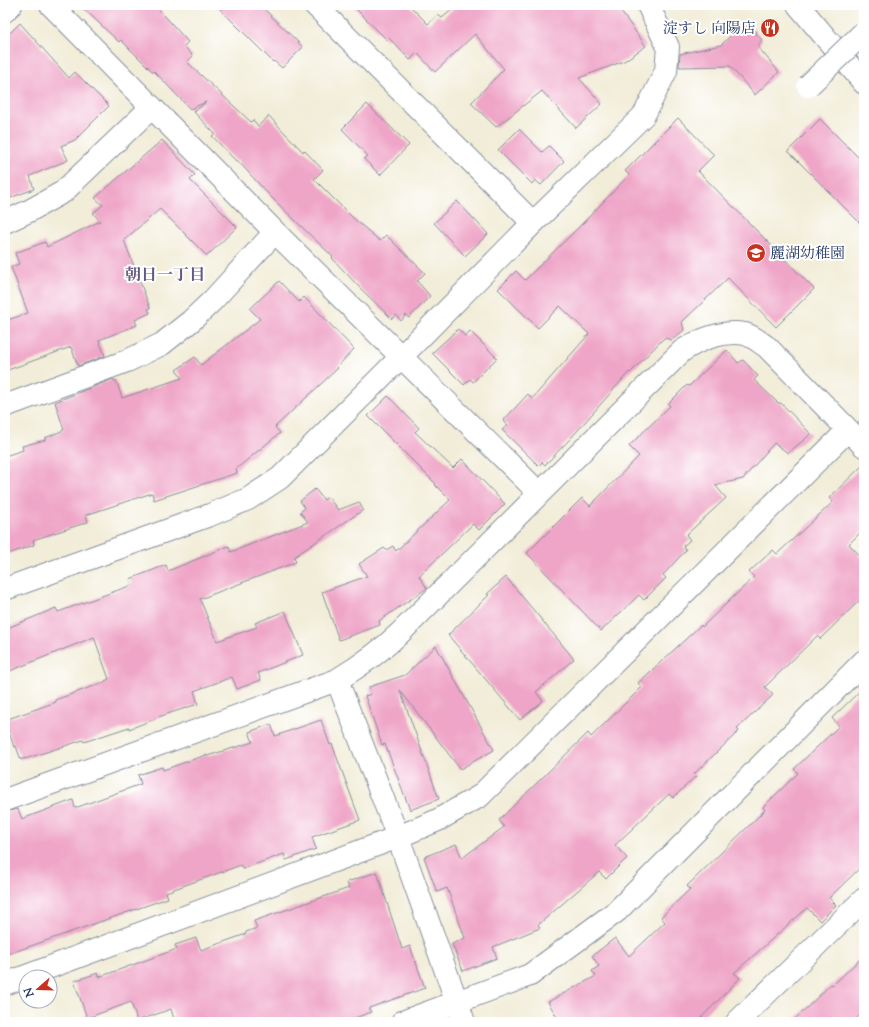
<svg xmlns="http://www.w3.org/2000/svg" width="869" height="1027" viewBox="0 0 869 1027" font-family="'Sorts Mill Goudy','Noto Serif JP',serif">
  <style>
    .building { fill: #efa5c7 }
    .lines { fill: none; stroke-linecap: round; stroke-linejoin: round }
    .minor-casing { stroke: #868e9b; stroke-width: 24 }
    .tertiary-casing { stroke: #868e9b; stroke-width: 24 }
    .minor { stroke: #fff; stroke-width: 22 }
    .tertiary { stroke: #fff; stroke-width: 22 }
    .minor-bridge-casing { stroke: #868e9b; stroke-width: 24; stroke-linecap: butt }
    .minor-bridge { stroke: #fff; stroke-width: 22 }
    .labels { text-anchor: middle; stroke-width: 4; stroke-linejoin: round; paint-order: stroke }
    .poi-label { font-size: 15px; fill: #1b2f5e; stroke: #fff; text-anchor: end }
    .neighbourhood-label { font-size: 16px; font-weight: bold; fill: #655883; stroke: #fff }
  </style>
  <rect width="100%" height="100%" fill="#fff"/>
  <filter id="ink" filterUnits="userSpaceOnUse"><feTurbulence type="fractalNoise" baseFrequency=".025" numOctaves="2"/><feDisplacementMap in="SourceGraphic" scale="8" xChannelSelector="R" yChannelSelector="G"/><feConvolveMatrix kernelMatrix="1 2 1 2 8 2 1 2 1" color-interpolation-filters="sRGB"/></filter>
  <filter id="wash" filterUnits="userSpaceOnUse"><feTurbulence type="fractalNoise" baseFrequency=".012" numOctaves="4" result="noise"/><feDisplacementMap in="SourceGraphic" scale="16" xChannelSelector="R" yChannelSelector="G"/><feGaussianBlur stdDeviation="0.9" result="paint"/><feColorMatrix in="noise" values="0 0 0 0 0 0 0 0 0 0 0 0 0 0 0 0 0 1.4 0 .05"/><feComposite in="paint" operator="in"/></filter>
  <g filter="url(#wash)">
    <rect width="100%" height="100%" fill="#f2edd8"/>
    <g id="blocks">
      <!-- building -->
      <path class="building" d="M80,5h75l33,37 -4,4 9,10 -6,6 64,60 2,-2 5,6 11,-10 34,36 1,-2 19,20 -9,9 38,38 28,24 6,-6 39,38 -8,8 13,15 -21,22 -3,-3 -5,6 -5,-6 -4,4 -34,-33 -26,-28 1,-1 -63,-61 -33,-36 -1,1 -24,-25 3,-2 -21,-22 12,-10 -16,7 -36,-38 -1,1 -32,-32 -2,2z
        M216,5h44l43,42 -21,21 -8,-7 -1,1z
        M352,5h57l19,19 10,-9 4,3 16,-13h158l30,41 -22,15 -45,17 23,26 -26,24 -34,-37 -46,36 -25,-24 33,-34 -29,-35 -40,38 -18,-19 -7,7 -21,-22 -2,2z
        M746,21l16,19 -4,7 21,25 -24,23 -25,-29 -51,1 1,-13 41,-9z
        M20,23l49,55 6,-6 34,34 -34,34 -14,6 7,14 -38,16 4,13 -24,9 -5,-13v-147z
        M367,104l42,41 -29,30 -16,-16 4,-3 -26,-27z
        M678,118l36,37 -16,16 116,118 -38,38 -48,-49 -46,44 2,8 -12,10 -8,-2 -34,35 -1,-1 -58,66 -26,27 -3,-3 -3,4 -37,-36 6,-5 -5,-4 25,-27 4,5 57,-65 -29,-28 -22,22 -40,-39 18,-18 9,9 57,-56 47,-49 -4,-4z
        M820,119l44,44v64l-76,-76z
        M519,129l23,23 7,-6 15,15 -23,24 -6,-5 -3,4 -34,-34z
        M162,140l33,35 -5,5 47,47 -30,29 -47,-47 -36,31 26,68 -2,1 2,4 -15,7 2,5 -38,15 6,16 -27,10 -7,-19 -66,24v-50l23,-8 -17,-46 8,-3 -4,-11 30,-11 2,5 53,-26 -7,-8 10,-8 -8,-7z
        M457,201l31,33 -23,22 -31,-33z
        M279,281l20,21 5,-5 50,52 -17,18 1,1 -63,59 5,6 -44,36 1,4 -83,27 -2,-7 -66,22 2,7 -55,18 1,5 -29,10v-99l18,-6 -1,-4 23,-6v-2l19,-8 -9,-28 58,-23 1,2 2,-1 6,18 60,-20 -6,-8 19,-13 6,8 59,-46 -10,-10z
        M458,329l7,7 5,-5 27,27 -24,24 -3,-3 -6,6 -32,-32z
        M727,350l11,13 5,-3 15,16 -4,4 24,23h3l30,31 -23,19 -14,-10 -31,36 -28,6 11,13 -40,37 4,5 -7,6 3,4 -23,25 3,3 -22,22 -5,-5 -38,36 -74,-78 55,-55 8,8 49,-50 -10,-10 41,-40 -2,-2 19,-19 2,1z
        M388,396l31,32 -4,4 38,36 9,-9 43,45 -26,26 -6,-6 -54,52 8,12 -48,33 1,4 -41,15 -17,-48 45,-16 -8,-12 25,-16 2,2 7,-4 3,5 54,-51 -15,-15 1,-1 -68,-68z
        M864,464v65l-15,15 15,16v36l-44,43 -3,-3 -52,51 8,8 -36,34 2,2 -45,43 2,2 -23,22 -4,-4 -54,51 12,13 -21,21 -7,-7 -61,53 2,3 -47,19 4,11 -34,13 -11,-27 13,-6 -18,-50 -10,4 -13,-35 32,-13 6,14 42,-31 -5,-7 89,-87 3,4 51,-50 -4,-4 63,-58 1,2 52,-50 -5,-5 24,-22 4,4 56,-52 -4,-4z
        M315,489l9,11 4,-3 10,13 21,-8 4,8 -69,47 2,5 -96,37 17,42 40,-14 -2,-4 30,-12 18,44 -45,18 3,7 -24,9 -5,-12 -38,14 4,13 -43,14v1l-26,10v-2l-45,15 -1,-2 -58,19v-1l-4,2 -5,-14 -2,1 -9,-27 51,-18 -1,-2 50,-18v-1l4,-2 -15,-42 -89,36v-44l51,-21 2,4 74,-27 -2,-6 36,-14 2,6 61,-25 2,6 77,-30 -8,-10 5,-4 -5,-7z
        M506,577l68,82 -38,33 7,9 -23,19 -72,-85 41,-40 -2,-1z
        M436,646l58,104 -34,19 -60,-79 39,109 -29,11 -25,-66 -3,1 -17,-49 6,-2 -2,-7 36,-12z
        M864,687v177l-35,34 7,7 -16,16 -13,-13 -73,65 6,5 -43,44h-137l-12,-20 48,-26 -4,-5 7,-5 -7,-10 23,-18 14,18 36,-34 -4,-5 29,-28 -3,-3 78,-76 -2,-3 35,-34 -4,-4 45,-43 -7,-8z
        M321,720l9,25 2,-1 28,76 -48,17 4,12 -30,11 -2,-6 -42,15 -1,-4 -75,27 2,6 -163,57v-143l13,-3 4,10 51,-19 2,8 66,-24 -3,-9 24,-8 1,3 43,-15 1,1 46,-14 -4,-10 22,-8 4,12z
        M377,872l25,77 8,-3 15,42 -56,20 2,4 -27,10h-169l-4,-13 -34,12 -6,-19 -44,16 -13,-37 24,-8 1,4 78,-28 -2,-4 21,-7 5,12 45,-16v-2l11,-4 -3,-7 95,-33 -2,-6z
        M864,955v56l-11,11h-61l39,-38 2,1z"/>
    </g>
  </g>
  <g filter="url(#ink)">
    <use href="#blocks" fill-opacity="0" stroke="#868e9b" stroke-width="1"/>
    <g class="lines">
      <!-- minor casing -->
      <g class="minor-casing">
        <path id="minor" d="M51,5l224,227 264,261
          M315,5l218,218
          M5,11l6,-6
          M5,222l24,-11 34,-19 89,-85
          M5,406l122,-45 35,-17 29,-23 22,-21 62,-68
          M5,589l205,-74 38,-16 32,-21 121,-121 132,-134 111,-108 22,-44 2,-24 -20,-42
          M337,680l61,157 66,185
          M5,800l332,-120c23,-14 44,-29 63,-47l282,-282c18,-12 42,-21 63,-17 8,2 16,9 22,13l97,99
          M5,984l393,-147 40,-17 42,-24 368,-366
          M402,1022l128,-47 87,-64 247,-250
          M737,1022l127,-123"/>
      </g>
      <!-- tertiary casing -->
      <g class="tertiary-casing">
        <path id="tertiary" d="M798,5l66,78"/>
      </g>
      <!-- minor -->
      <use href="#minor" class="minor"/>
      <!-- tertiary -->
      <use href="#tertiary" class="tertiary"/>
      <!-- minor-bridge casing -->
      <g class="minor-bridge-casing">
        <path id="minor-bridge" d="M808,86l56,-54"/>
      </g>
      <!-- minor-bridge -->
      <use href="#minor-bridge" class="minor-bridge"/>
    </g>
  </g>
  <!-- icons -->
  <defs>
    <g id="restaurant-disc" transform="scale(1)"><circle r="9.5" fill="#c8321e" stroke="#fff"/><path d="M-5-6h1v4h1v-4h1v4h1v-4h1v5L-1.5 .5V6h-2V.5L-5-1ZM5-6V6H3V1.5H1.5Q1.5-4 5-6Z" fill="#fff"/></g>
    <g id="school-disc" transform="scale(1)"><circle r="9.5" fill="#c8321e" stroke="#fff"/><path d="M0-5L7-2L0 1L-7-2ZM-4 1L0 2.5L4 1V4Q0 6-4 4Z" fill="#fff"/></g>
  </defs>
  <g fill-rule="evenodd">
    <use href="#restaurant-disc" x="770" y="28"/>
    <use href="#school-disc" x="756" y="253"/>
  </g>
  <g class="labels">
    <!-- poi labels -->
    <g class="poi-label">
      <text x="756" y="33">淀すし 向陽店</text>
      <text x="770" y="258" text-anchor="start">麗湖幼稚園</text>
    </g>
    <!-- neighbourhood labels -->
    <g class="neighbourhood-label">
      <text x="165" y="280">朝日一丁目</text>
    </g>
  </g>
  <!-- margin -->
  <rect width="869" height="1027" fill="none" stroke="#fff" stroke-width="20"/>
  <!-- north arrow -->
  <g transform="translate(38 989) rotate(250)"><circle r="19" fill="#ffffff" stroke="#a4acbf"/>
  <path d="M0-3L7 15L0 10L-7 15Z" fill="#c8321e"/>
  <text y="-6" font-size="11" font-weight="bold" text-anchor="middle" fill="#1b2f5e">N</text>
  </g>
</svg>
